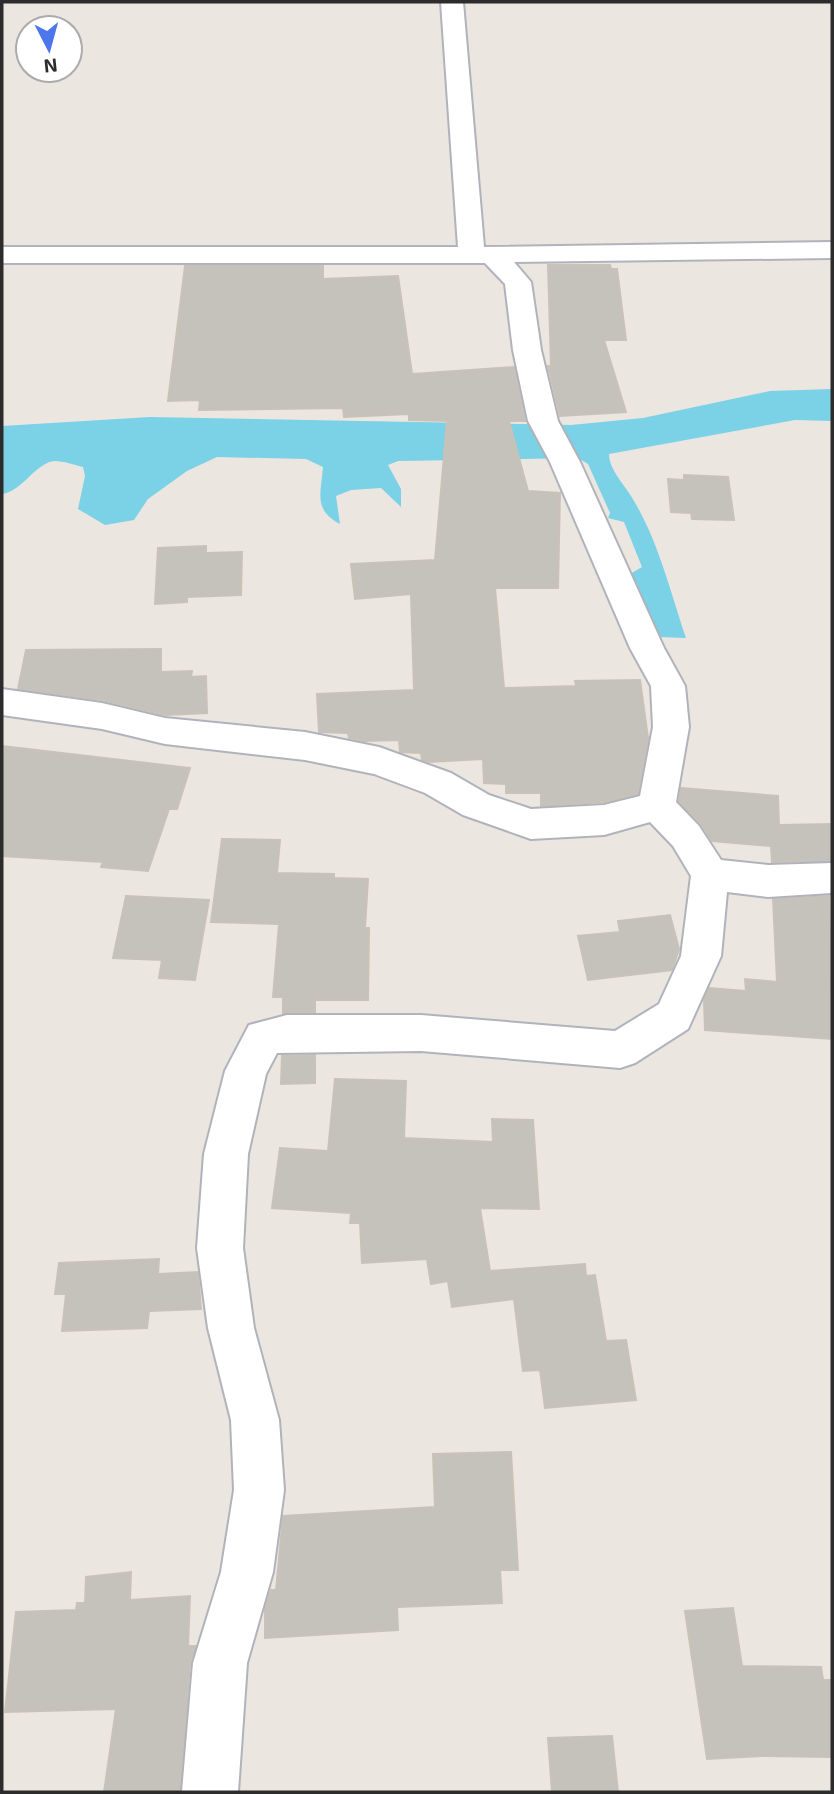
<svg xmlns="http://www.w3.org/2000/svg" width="834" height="1794" viewBox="0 0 834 1794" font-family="'Exo 2',sans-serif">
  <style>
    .water { fill: #7bd1e6 }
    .building { fill: #c5c1bb; stroke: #c8c2b9; stroke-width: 2 }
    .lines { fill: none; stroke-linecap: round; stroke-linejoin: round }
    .minor-casing { stroke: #b0b3bb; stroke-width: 4 }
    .minor { fill: #fff; fill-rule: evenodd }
  </style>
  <rect width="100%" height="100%" fill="#ece6e0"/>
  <!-- water -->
  <path class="water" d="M832,389v32l-37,-1 -186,34c0,15 14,29 22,42 27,43 39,95 55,142l-26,-1 -30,-63 12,-7 -18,-45 -16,-4 2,-5 -22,-49 -10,-6 -180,3 -10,4 13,24v18l-20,-19 -30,2 -15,6 4,28c-27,-14 -19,-31 -17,-57l-17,-8 -89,-2 -30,14 -39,28 -14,21 -29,5 -27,-16 7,-33 -2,-9c-8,-2 -20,-6 -28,-6 -19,1 -32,30 -53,33v-68l148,-9 421,8 72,-7 127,-27z"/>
  <!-- building -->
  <path class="building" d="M548,265h62l1,4h6l9,71h-22l22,72 -66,4 -12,-50h3z
    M185,266h138v13l75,-3 14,98 102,-7 11,54h-16l19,70 32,2 -2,95h-63l9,100 72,-2 -1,-5 65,-1 8,58 -10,56 -34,8 -63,4v-13h-35v-9l-22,-1 -1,-24 -55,3 -6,-2 -1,-7 -21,-1 -1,-12 -35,1 -15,-3 -1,-5 -29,-1 -2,-38 97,-4 -3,-96 -56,5 -4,-35 84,-4 12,-139 -38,-1v-6l-65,3 -1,-9 -144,2 1,-10 -32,1z
    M684,475l44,2 6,43 -42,-1 -1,-6 -20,-1 -3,-33 16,1z
    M206,546v7l36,-1 -1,43 -54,2v5l-32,2 3,-56z
    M161,649v23l31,-1 -1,6 15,-1 1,37 -42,2 -63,-15 -84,-11 8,-39z
    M2,746l188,22 -13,41h-8l-21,62 -47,-4 2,-5 -101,-6z
    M681,788l97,8 1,29 53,-1v37l-60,1 -1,-16 -59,-5 -11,-17 -22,-23z
    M222,839l58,1 -3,33 57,1v4l34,1 -3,49h4l-1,72h-53v12l-32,1v-16h-10l6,-73 -68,-2z
    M126,896l83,4 -14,80 -36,-2 3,-18 -49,-2z
    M829,896l3,143 -127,-9 -1,-29 5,-13 37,3 -1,-12 32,3 -4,-83z
    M670,915l9,34 -7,21 -84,10 -10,-44 42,-4 -2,-11z
    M315,1055v28l-34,1 1,-28z
    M335,1079l71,2 -2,57 89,4 -1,-23 41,1 6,89 -59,-1 10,63 95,-7 1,12 9,-1 11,66 20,-1 10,60 -91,8 -5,-38 -17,1 -9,-72 -62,8 -4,-26 -17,3 -4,-25 -65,4 -2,-40h-10l1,-10 -79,-5 8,-60 48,3z
    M159,1259l-1,15 40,-2 3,37 -52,2 -2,17 -85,3 4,-37h-11l4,-31z
    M511,1452l7,118h-18l2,33 -105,4 1,23 -133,8v-30l6,-18h5l7,-74 152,-9 -2,-53z
    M131,1572l-1,28 60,-4 -2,50h8l-6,17 -10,129h-76l12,-83 -111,3 11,-100 60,-2 1,-7h8l1,-26z
    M733,1608l9,58 79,1 2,13h9v77l-70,-1 -55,3 -22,-148z
    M612,1736l6,56h-66l-4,-54z"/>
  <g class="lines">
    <!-- minor casing -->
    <g class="minor-casing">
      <path id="minor" d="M441,2h22l21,245 348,-5v16l-318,4 17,20 10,68 17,71 22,41 84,186 21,38 4,41 -13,75 23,24 22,34 47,5 64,-2v30l-64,4 -41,-5 -6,64 -33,73 -53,34 -15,5 -199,-17 -144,2 -11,21 -18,80 -5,94 11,80 25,92 5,70 -11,82 -26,91 -9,129h-56l11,-129 28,-91 13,-82 -3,-70 -23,-92 -11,-80 7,-94 21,-83 24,-46 38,-10h134l194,16 44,-27 22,-48 10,-80 -18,-30 -23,-24 -46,13 -73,4 -68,-24 -38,-22 -51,-19 -69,-14 -140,-16 -63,-15 -100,-14v-26l100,14 63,15 140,14 74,15 72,26 38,22 42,14 73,-4 36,-9 13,-69 -2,-41 -21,-38 -80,-186 -22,-41 -15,-71 -8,-66 -20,-21h-483v-16h456z"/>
    </g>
    <!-- minor -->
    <use href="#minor" class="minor"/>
  </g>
  <!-- border -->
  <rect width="834" height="1794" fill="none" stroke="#2c2c2c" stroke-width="7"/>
  <!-- north arrow -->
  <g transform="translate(49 49) rotate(174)"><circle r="33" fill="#ffffff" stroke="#ababab" stroke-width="2"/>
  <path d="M0-5L12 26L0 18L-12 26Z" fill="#4d76ec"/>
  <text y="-10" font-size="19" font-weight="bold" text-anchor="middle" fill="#2c2c2c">N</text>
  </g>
</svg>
